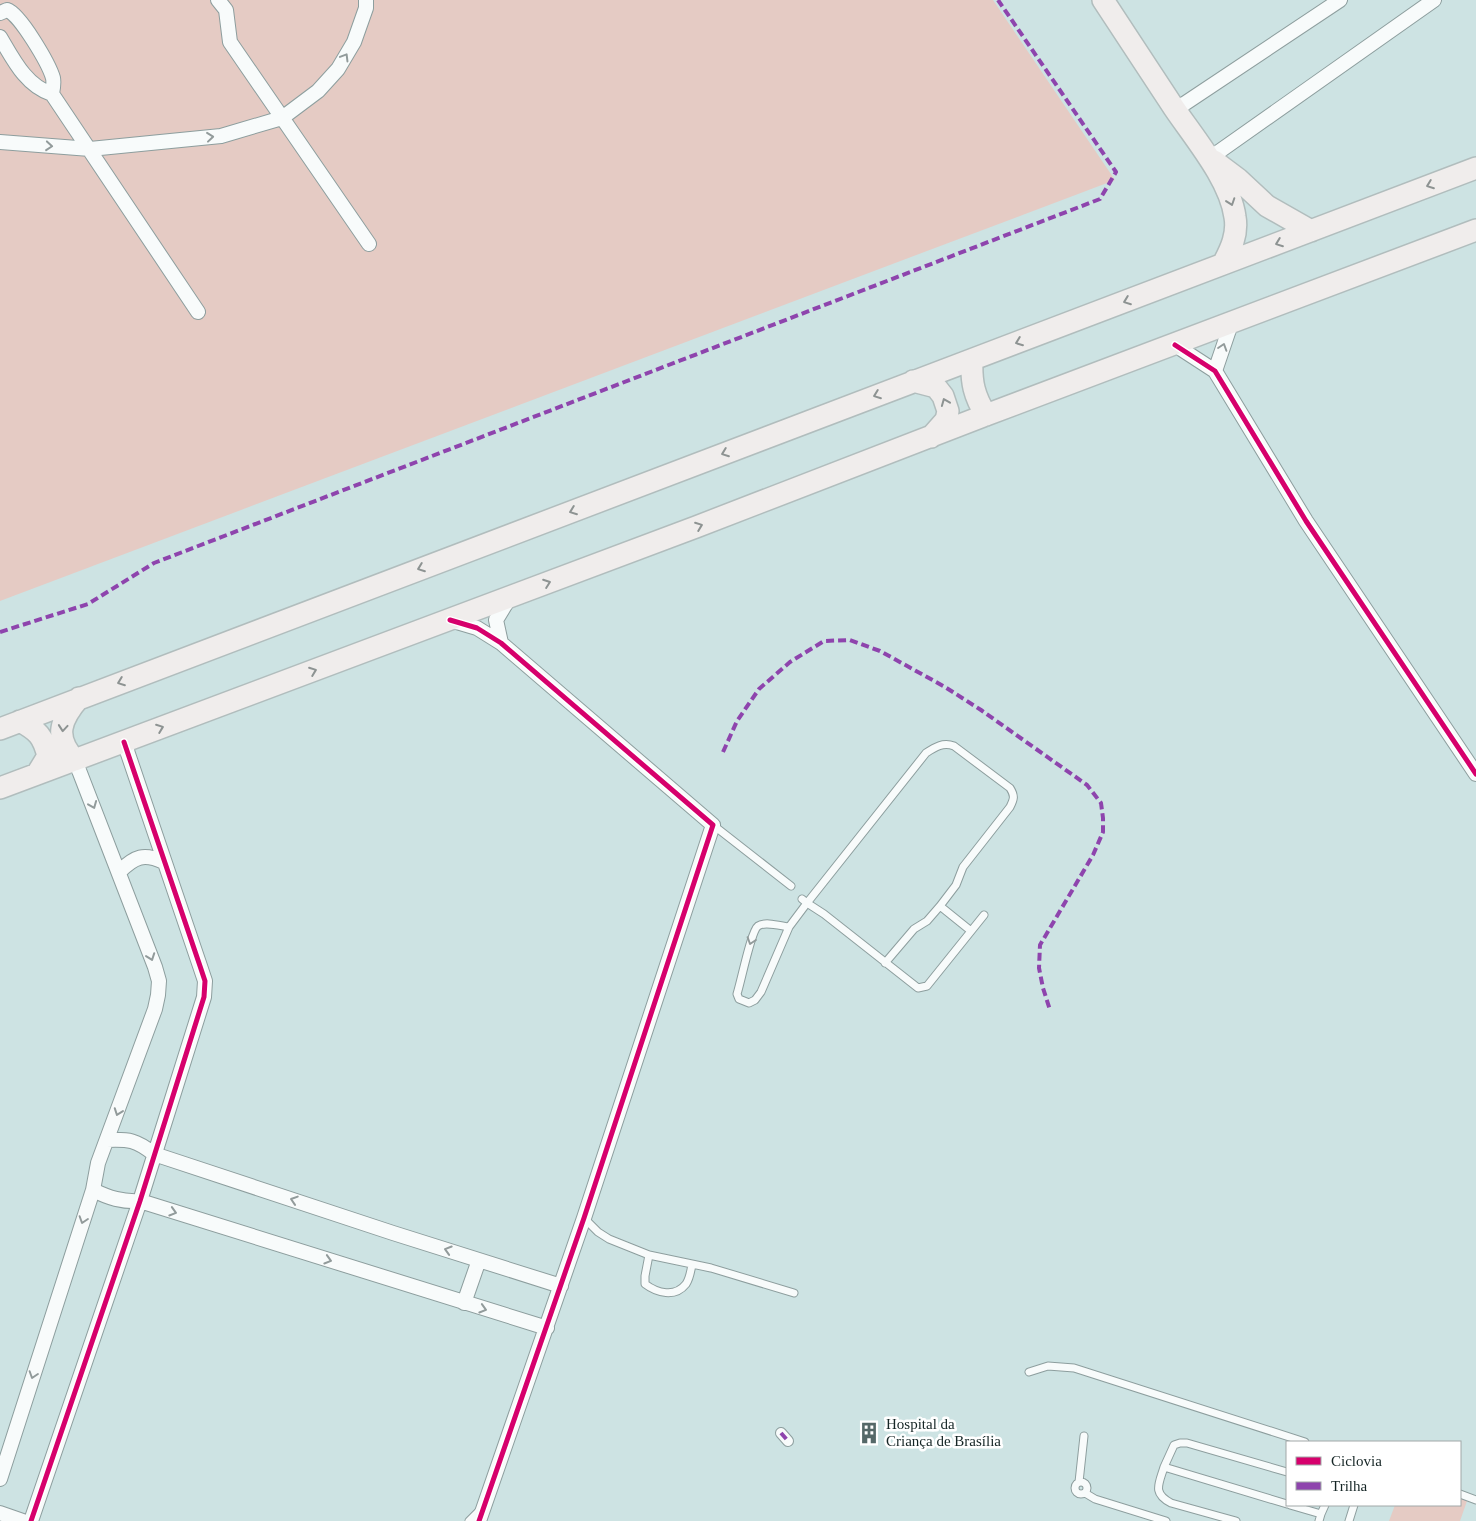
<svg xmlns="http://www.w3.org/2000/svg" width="1476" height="1521" viewBox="0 0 1476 1521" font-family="'Times New Roman',serif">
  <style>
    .green { fill: #e5cbc4 }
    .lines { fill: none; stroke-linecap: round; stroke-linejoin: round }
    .service-casing { stroke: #8d9e9e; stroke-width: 9 }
    .pedestrian-casing { stroke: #8d9e9e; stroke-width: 12 }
    .minor-casing { stroke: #8d9e9e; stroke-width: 16 }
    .primary-casing { stroke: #b1bdbd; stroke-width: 24 }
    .service { stroke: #f8fbfb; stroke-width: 7 }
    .pedestrian { stroke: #f8fbfb; stroke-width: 10 }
    .minor { stroke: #f8fbfb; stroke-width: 14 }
    .primary { stroke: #f0edec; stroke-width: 21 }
    .quiet { stroke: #8e44ad; stroke-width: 4; stroke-dasharray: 8 4; stroke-linecap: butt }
    .cycleway-casing { stroke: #fff; stroke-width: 8 }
    .cycleway { stroke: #d6006c; stroke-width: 5 }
    .oneway { stroke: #929b9b }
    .oneway2 { stroke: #8d9392 }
    .labels { text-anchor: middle; stroke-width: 5; stroke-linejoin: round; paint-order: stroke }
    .poi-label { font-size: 15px; fill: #152525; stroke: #fff; text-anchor: start }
  </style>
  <rect width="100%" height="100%" fill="#cde3e3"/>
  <!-- green -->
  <path class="green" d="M0,0h993l122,180 -1115,421z
    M1460,1498l7,3 -7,20h-71l6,-16h65z"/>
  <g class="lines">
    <!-- service casing -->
    <g class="service-casing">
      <path id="service" d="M713,825l78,61
        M940,906l16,-21 7,-18 47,-60c4,-8 5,-11 0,-19l-56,-42c-11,-4 -19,1 -28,7l-119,150 17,11 94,74 9,-2 57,-71
        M789,927c-8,-1 -24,-6 -31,-1 -7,5 -17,56 -21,68l2,5 10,4 6,-3 6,-8 28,-65 18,-24 -5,-4
        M885,963l29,-34 13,-8 13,-15 31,25
        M584,1218l14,14 11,7 40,16 62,13 83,25
        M649,1255l-4,21v8c12,9 30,14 41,0 4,-6 5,-14 6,-20
        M1029,1372l19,-6 26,2 231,74
        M1164,1467l10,-22 6,-2h7l100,29
        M1075 1488a6 6 0 1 1 12 0a6 6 0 1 1-12 0Z
        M1079,1482l5,-46
        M1085,1493l10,6 71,22
        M1460,1494l16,6
        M1290,1505l31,9 -2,7
        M1321,1514l4,-9
        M469,1521l10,-10
        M1236,1521l-65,-18c-19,-10 -12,-19 -7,-36l123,37
        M1349,1521l5,-16"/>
    </g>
    <!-- pedestrian casing -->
    <g class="pedestrian-casing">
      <path id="pedestrian" d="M781,1433l7,8"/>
    </g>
    <!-- minor casing -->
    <g class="minor-casing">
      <path id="minor" d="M218,0l8,10 4,32 139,202
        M0,13l7,-3c13,4 42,54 46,68 1,5 0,11 -1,16
        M0,37c13,22 26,49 52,57l146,218
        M1175,110l165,-110
        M0,142l90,7 131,-13 61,-18 36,-27 20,-22 16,-27 12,-34v-8
        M1210,158l224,-158
        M1175,345l40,26 91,150 170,253
        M1215,371l16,-47
        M450,620l27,8 24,15 212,182 -129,393 -105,303
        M501,643l-5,-23 14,-23
        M119,872c16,-16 25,-19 45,-10
        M107,1140c22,-1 29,0 47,14l239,79 168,53
        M93,1190c16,8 29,12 47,11l407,127
        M464,1303l15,-43
        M0,1479l93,-289 5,-27 57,-154 3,-14 1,-14 -4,-14 -80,-207
        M0,1513l23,8
        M31,1521l109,-320 64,-204 1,-16 -5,-15 -76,-224"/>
    </g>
    <!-- primary casing -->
    <g class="primary-casing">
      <path id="primary" d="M1103,0c24,36 47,72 71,108 21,31 56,72 61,109 3,17 -4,32 -12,47
        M1214,161l24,18 29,27 44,25
        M972,360c-1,22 2,36 14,55
        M913,381l23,6 7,9 5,15 -2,9 -15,17
        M20,721c18,10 23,15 28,35l-11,18
        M0,729l1476,-561
        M75,760c-22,-23 -14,-41 4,-62
        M0,788l696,-261 290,-112 490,-185"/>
    </g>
    <!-- service -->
    <use href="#service" class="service"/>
    <!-- pedestrian -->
    <use href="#pedestrian" class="pedestrian"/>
    <!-- minor -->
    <use href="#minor" class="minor"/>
    <!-- primary -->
    <use href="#primary" class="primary"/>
    <!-- quiet -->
    <path class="quiet" d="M0,632l88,-28 66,-41 946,-364 16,-27 -118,-172
      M723,752l14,-31 22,-32 31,-27 34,-21 26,-1 30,11 65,36 36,23 106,75 14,18 2,15v14l-10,23 -53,90 -1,23 4,20 7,22
      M781,1433l7,8"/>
    <!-- cycleway casing -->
    <g class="cycleway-casing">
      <path id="cycleway" d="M1175,345l40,26 91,150 170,253
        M450,620l27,8 24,15 212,182 -129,393 -105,303
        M31,1521l109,-320 64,-204 1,-16 -5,-15 -76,-224"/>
    </g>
    <!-- cycleway -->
    <use href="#cycleway" class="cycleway"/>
  </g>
  <!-- one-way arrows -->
  <defs><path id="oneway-chevron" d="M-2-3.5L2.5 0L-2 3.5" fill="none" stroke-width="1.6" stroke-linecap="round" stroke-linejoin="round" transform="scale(1.25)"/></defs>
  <g class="oneway">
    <use href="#oneway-chevron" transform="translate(345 57) rotate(-59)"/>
    <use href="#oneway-chevron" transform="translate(210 137) rotate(-6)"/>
    <use href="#oneway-chevron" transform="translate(49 146) rotate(5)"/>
    <use href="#oneway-chevron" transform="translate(1223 347) rotate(-72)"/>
    <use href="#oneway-chevron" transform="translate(93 805) rotate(68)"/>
    <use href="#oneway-chevron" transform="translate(751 941) rotate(108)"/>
    <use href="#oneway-chevron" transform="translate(151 957) rotate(70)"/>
    <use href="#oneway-chevron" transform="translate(118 1112) rotate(110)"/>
    <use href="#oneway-chevron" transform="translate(294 1200) rotate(-162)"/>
    <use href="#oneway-chevron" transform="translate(173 1212) rotate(17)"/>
    <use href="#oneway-chevron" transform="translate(83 1220) rotate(108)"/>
    <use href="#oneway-chevron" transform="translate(448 1250) rotate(-163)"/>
    <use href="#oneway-chevron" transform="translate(328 1260) rotate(17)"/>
    <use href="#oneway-chevron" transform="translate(483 1309) rotate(17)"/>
    <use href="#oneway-chevron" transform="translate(33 1375) rotate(108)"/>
  </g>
  <g class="oneway2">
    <use href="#oneway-chevron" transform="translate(1430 185) rotate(159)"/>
    <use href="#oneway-chevron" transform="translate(1231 202) rotate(71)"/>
    <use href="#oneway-chevron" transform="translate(1279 243) rotate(159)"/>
    <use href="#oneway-chevron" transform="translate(1127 301) rotate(159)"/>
    <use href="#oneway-chevron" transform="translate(1019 342) rotate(159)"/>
    <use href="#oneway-chevron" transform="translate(877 395) rotate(159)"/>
    <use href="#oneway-chevron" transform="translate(945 402) rotate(-112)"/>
    <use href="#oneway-chevron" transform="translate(725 453) rotate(159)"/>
    <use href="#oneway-chevron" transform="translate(573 511) rotate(159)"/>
    <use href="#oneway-chevron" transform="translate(699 526) rotate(-21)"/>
    <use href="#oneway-chevron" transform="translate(421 568) rotate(159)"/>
    <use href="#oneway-chevron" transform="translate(547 583) rotate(-20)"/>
    <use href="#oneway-chevron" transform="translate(313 671) rotate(-21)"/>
    <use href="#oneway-chevron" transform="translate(121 682) rotate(159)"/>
    <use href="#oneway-chevron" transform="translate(63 728) rotate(95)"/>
    <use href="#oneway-chevron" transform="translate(160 728) rotate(-21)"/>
  </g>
  <!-- icons -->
  <defs>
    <g id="building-bare" transform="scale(1.725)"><path d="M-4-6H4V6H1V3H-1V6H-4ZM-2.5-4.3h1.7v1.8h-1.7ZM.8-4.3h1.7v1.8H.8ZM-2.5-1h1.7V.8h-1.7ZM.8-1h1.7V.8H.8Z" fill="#556868" stroke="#fff" stroke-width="2.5" paint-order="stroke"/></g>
  </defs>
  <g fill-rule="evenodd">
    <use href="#building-bare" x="869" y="1433"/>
  </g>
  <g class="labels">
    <!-- poi labels -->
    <g class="poi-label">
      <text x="886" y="1429">Hospital da<tspan x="886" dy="17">Criança de Brasília</tspan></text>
    </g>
  </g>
  <!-- legend -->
  <rect x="1286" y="1441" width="175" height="65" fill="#ffffff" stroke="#a1a8a8"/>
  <rect x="1296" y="1457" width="25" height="8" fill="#d6006c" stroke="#a1a8a8"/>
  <text x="1331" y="1466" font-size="15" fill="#152525">Ciclovia</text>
  <rect x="1296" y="1482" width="25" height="8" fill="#8e44ad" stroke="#a1a8a8"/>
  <text x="1331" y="1491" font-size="15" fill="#152525">Trilha</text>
</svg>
